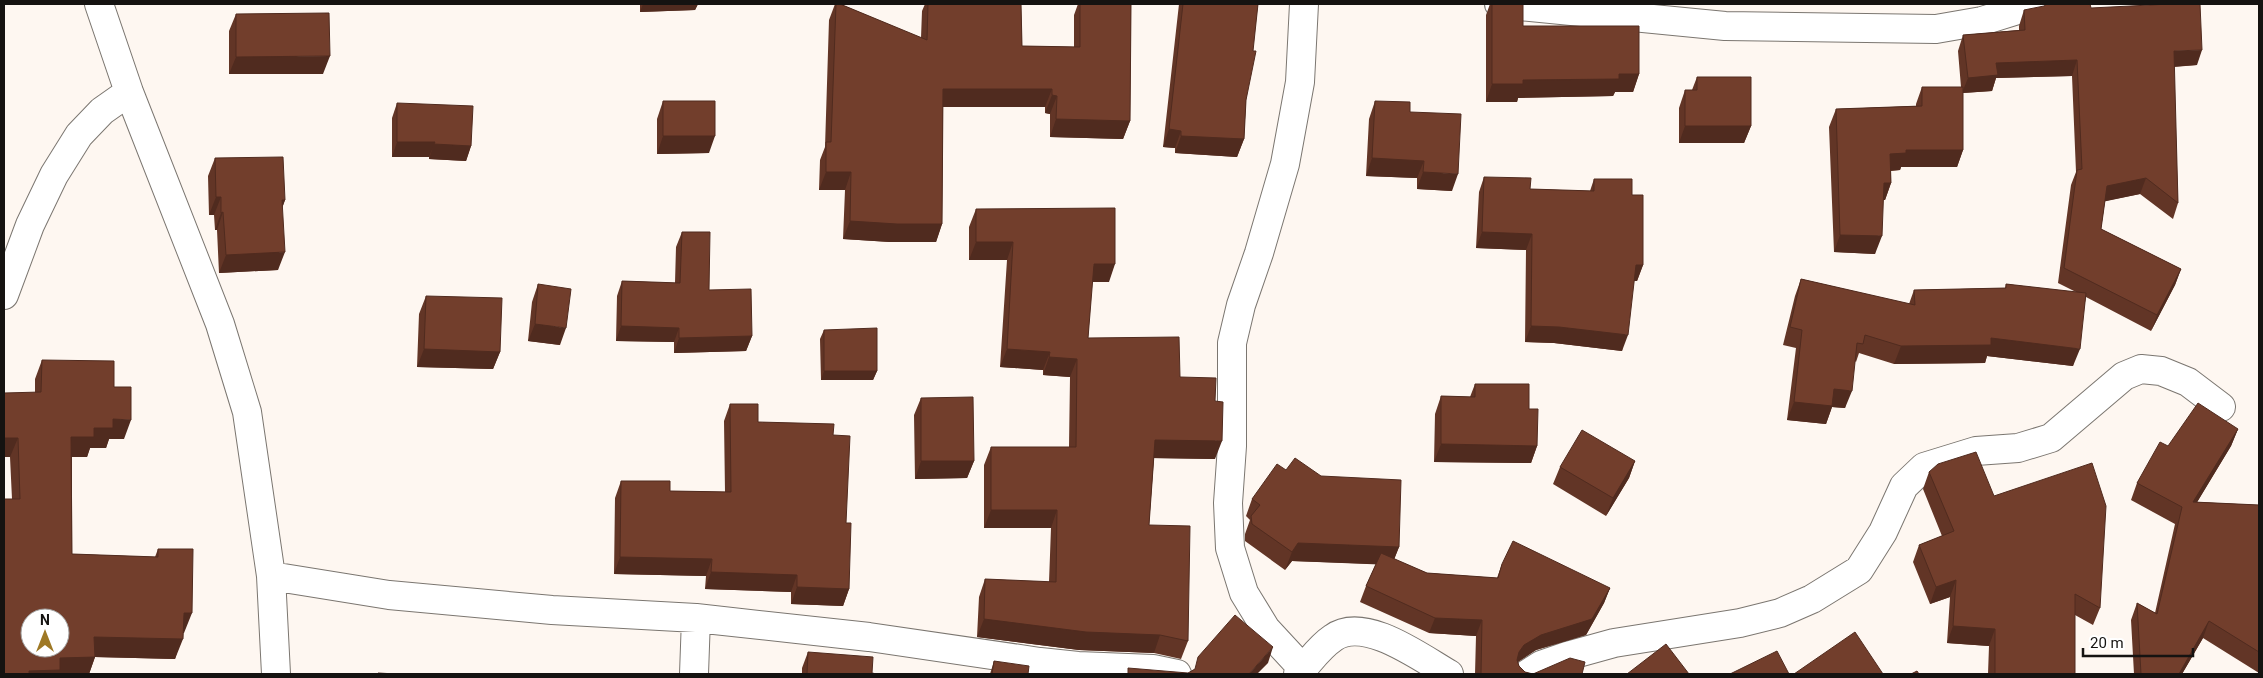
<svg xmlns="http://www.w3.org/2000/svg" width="2263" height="678" viewBox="0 0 2263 678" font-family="Roboto,sans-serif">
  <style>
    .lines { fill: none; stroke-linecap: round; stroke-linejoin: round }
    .minor-casing { stroke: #7b7670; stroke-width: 30 }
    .minor { stroke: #fff; stroke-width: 28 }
    .wall { fill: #623526 }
    .shaded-wall { fill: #502b1f }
    .building { fill: #723e2c; stroke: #502b1f; fill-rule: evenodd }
  </style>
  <rect width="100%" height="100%" fill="#fef7f1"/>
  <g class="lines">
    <!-- minor casing -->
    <g class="minor-casing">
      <path id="minor" d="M99,4l30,88 91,232 27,88 24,164 5,98
        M1499,4l226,22 211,3 46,-8 55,-17
        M4,295l26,-70 24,-50 25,-40 23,-24 27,-19
        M271,576l118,19 163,15 144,8 173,19 171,25 38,4 75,3 24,5
        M1303,669l-37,-40 -22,-36 -14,-45 -2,-45 4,-57v-103l9,-38 18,-52 26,-89 15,-82 4,-78
        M694,674l2,-56
        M1298,674c12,-12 20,-26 35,-36 31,-23 88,20 116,36
        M1527,674l14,-9 26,-9 47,-13 126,-20 40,-10 32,-14 47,-29 24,-38 21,-46 20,-19 52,-16 42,-3 33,-10 73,-62 17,-7 20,2 27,11 33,25"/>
    </g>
    <!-- minor -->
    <use href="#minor" class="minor"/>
  </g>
  <!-- wall -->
  <path class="wall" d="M640,4h58l-3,6 -55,2z
    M835,4h5l81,34 1,-27 3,-7h96l1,42 52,1v-32l4,-11h53l-1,117 -7,18 -73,-2v-23l-5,-1v-6h-102l-1,117 -6,18h-46l-47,-3 2,-49h-26l1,-30 5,-13 4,-127z
    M1179,4h79l-12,96 -2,39 -7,18 -62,-4v-5l-12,-1z
    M1490,4h33v22l116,48 -6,18h-18l-2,4 -95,2 -1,4h-31v-87z
    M2091,8l106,57 -23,2 4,136 -5,16 -33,-25 -35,7 -4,28 80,40 -6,16 -24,46 -65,-34 -13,69 -86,-10 -2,7 -91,1 -35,-11 -3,9 -1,-1 -10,47 -13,-1 -6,17 -39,-4 9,-72 -13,-3 12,-49 6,-17 108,25 5,-14 91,-2 1,-4 70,8 -18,-9 13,-98 5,-13 -4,-96 -76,2 -4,13 -29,2v57l-6,17h-56l-1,3 -9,1v12l-6,17h-2l-8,54 -41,-2 -5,-125 7,-18 80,-3v-2l6,-17h39l-3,-36 5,-16 56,-5v-4l5,-16z
    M236,14l87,60h-94v-43z
    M1697,77l54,49 -7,17h-65v-35l6,-18h7z
    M663,101l46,52 -52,1v-35z
    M1375,101l35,11 42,79 -35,-2v-11l-51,-2 3,-57z
    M397,103l74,43 -5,15 -37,-2v-2h-37v-39z
    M215,158l70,42 -3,8 -4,62 -59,3 -2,-43h-2l-1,-15h-5l-1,-39z
    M1484,177l46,12 60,2 4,-12 38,16 11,70 -6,16h-3l-12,70 -68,-8 -29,-1 1,-92 -50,-2 3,-56z
    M976,209l133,73h-17l-4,56 92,39 35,24v58l-61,-1 -5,67 39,116 -7,18 -27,-6 -75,-3 -102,-13 2,-40 6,-18 64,3 2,-54h-67v-63l7,-18h78l1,-70 -27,-2v-5l-43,-3 7,-107h-38v-33z
    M682,232l27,58 43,46 -6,15 -72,2v-11l-58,-1 1,-45 5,-15 53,2 1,-36z
    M538,284l22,61 -32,-4 4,-39z
    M426,296l74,56 -7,17 -76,-2 2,-53z
    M824,330l53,41 -4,9h-52l-1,-41z
    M42,360l72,27 10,52h-15l-3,9h-16l-3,9h-15v97l83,3 3,-8 26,84h-1l-8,26 -80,-2 -6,17h-85l8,-175 -2,-42h-6v-64h31v-14z
    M1475,384l54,25 8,37 -6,17 -97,-1 1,-48 6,-18 29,1z
    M921,398l53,63 -7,17 -52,1 -1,-64z
    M730,404l28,18 75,13 13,88 3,66 -6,17 -52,-2v-12l-86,-3 1,-13 -92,-2 1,-76 6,-17 49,10 55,1 -1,-71z
    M2238,429l-7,17 -34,56 62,3v168l-56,-35 -21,36h-48l-3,-54 6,-17 18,10 20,-89 -44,-24 6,-17 31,-37z
    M1635,461l-6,17 -23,38 -53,-32 7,-17z
    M1929,472l65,24 106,112 -7,17 -18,-10v59h-87l1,-28 -42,-3 3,-46 -20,7 -17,-42 6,-17 23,-9 -19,-47z
    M1252,499l147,48 -5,12 33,14 70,5 5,-14 108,24 -6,15 -18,32 -50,15 -18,12 1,4 6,6 8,2h49h-107l1,-38 -47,-3 -69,-31 6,-16 10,-22 -84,-3 -7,9 -40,-29v-7l5,-14 -4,-4z
    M808,652l64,21 5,1h-75v-6z
    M994,661l34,13h-38z"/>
  <!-- shaded-wall -->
  <path class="shaded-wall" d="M643,4h55l-3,6 -55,2z
    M2202,50l-5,15 -29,2 6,-16z
    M330,56l-7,18h-94l7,-17z
    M2077,60l-5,16 -76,2 -4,13 -30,2 6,-15 28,-15z
    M1619,74h20l-6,18h-18l-2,4 -95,2 -1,4h-31l6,-18 31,-4z
    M943,89h109l-7,18h-108z
    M1052,95l5,1 -7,18 -5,-1z
    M1056,119l74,2 -7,18 -73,-2z
    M1685,126h66l-7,17h-65z
    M1169,129l12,2 -6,17 -12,-1z
    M663,136h52l-6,17 -52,1z
    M1181,136l63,3 -7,18 -62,-4z
    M397,142h38l-6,15h-37z
    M434,144l37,2 -5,15 -37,-2z
    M1906,150h57l-6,17h-56l-1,3 -16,1 6,-17z
    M1372,158l52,3 -7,17 -51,-2z
    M826,172h25l-6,18h-26z
    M1423,172l35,2 -6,17 -35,-2z
    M2146,178l-6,16 -38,8 5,-16z
    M1884,183h7l-6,17h-7z
    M216,197h5l-7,18h-5z
    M282,200h3l-6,17z
    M223,212l-6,18h-2l6,-17z
    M850,221l92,3 -6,18h-46l-47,-3z
    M1482,232l50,2 -6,16 -50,-2z
    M1840,235l42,1 -7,18 -41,-2z
    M976,242h37l-6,18h-38z
    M285,252l-7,18 -59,3 7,-18z
    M1094,264h21l-6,18h-22z
    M1636,265h7l-6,16h-6z
    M2181,269l-6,16 -24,46 6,-16z
    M535,324l31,4 -6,17 -32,-4z
    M621,326l58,2 -5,14 -58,-1z
    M1531,326l28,1 69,8 -6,16 -68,-8 -29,-1z
    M752,336l-6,15 -72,2 5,-15z
    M1991,338l89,11 -7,17 -86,-10 -2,7 -91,1 7,-18z
    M424,349l76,3 -7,17 -76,-2z
    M1007,349l43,3 -7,18 -43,-3z
    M1049,357l28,2 -7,18 -27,-2z
    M824,371h53l-4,9h-52z
    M1834,389l18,2 -7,17 -13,-1 -6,17 -39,-4 7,-18z
    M113,419l18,1 -7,19h-15l-3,9h-16l-3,9h-23l7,-20 23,-9z
    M2238,429l-7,17 -44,73 6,-17z
    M4,438h14l-8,19h-6z
    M1155,440l67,1 -7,18 -67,-1z
    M1441,444l96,2 -6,17 -97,-1z
    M921,461h53l-7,17 -52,1z
    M1635,461l-6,17 -23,38 7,-18z
    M991,510h66l-6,18h-67z
    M1298,543l101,4 -7,18 -100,-4 -7,9 7,-18z
    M620,557l92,2 -6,17 -92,-2z
    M711,572l86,3 -6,17 -86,-3z
    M1956,580l-6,17 -20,7 6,-17z
    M797,587l52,2 -6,17 -52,-2z
    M1610,588l-6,15 -18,32 -50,15 -17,11 -6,6 6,-15 5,-7z
    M184,613h8l-8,20h-7z
    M1435,618l47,2 -6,16 -47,-3z
    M984,619l176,16 -6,18 -75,-3 -102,-13z
    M2209,621l-6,17 -21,36h-3z
    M1953,626l42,3 -6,17 -42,-3z
    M94,637l89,2 -8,20 -80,-2 -6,17h-61l1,-3 31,-13z
    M1273,647l-5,16 -11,11h-8z"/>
  <!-- building -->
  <path class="building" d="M836,4h4l87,36 1,-36h93l1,42 58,1v-43h51l-1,117 -74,-2 1,-23 -5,-1v-6h-109l-1,135h-45l-47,-3 1,-49h-25v-30h5z
    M1183,4h75l-5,47h3l-10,49 -2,39 -63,-3v-5l-12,-2z
    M1492,4h31v22h116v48h-20v5l-96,1v4h-31z
    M2047,4h43l1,4 79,-4h30l2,46 -28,1 4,152 -32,-25 -39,8 -6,43 80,40 -24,46 -93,-47 13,-98 5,-1 -5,-109 -81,3 2,12 -30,3 -5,-43 62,-5 -1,-20 20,-4z
    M329,13l1,43 -94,1v-43z
    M1697,77h54v49h-66v-36h12z
    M1922,87h41v63h-57v3l-16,1 1,29h-7l-2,53 -42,-1 -4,-126 86,-3z
    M663,101h52v35h-52z
    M1375,101l35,1v10l51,2 -3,60 -35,-2 1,-11 -52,-3z
    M397,103l76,3 -2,40 -37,-2 1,-2h-38z
    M283,157l2,43h-3l3,52 -59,3 -3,-43 -2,1v-16h-5l-1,-39z
    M1484,177l47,1 -1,11 64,2v-12h38v16h11v70h-7l-8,70 -69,-8 -28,-1 1,-92 -50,-2z
    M1115,208v56h-21l-6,74 91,-1 1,40 36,1 -1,23 8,1 -1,39 -67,-1 -6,85 41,1 -2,115 -28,-6 -74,-3 -102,-13 1,-40 71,3 1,-72h-66v-63h85l1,-88 -28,-2 1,-5 -43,-3 6,-107h-37v-33z
    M682,232h28l-1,58 42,-1 1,47 -73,2v-10l-58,-2 1,-45 58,2z
    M1801,279l114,26 -1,-15 92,-2v-4l80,9 -6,56 -89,-11v7l-90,1 -36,-11 -2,9 -6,-1 -5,48 -18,-2 -2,17 -38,-4 8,-72 -12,-3z
    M538,284l33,5 -5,39 -31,-4z
    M426,296l76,2 -2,54 -76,-3z
    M877,328v43h-53v-41z
    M42,360l72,1v26h17v33l-18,-1v9h-19v9h-23l1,117 86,3v-8h35l-1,64h-8l-1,26 -89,-2 1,20 -35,1v12l-31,1v3h-25v-175h16l-2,-61h-14v-45l37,-1zM30,618h30v30h-30z
    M1475,384h54v25h9l-1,37 -96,-2v-48l34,1z
    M973,397l1,64h-53v-63z
    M2198,403l40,26 -45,73 66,3v147l-50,-31 -30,53h-38l-4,-71 20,11 25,-107 -45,-24 23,-41 8,4z
    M730,404h28v18l76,2 -1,11 17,1 -4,87h5l-2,66 -52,-2v-12l-86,-3 1,-13 -92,-2 1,-76h49v10l61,1z
    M1582,430l53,31 -22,37 -53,-31z
    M1976,452l18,44 98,-33 14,43 -6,102 -25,-14v80h-80v-45l-42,-3 3,-46 -20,7 -17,-42 35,-14 -25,-59 9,-8z
    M1295,458l26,18 80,4 -2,67 -101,-4 -6,9 -40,-28 -1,-8 9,-11 -8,-6 25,-35 9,6z
    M1513,541l97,47 -18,31 -51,16 -17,10 -5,7 -2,8 2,6 6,6 8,2 37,-16 15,4 -3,12h-101l1,-54 -47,-2 -69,-32 15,-33 46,20 71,5 4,-14z
    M1235,615l38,32 -24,27h-121v-6l60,5 7,-4 3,-12z
    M1855,632l28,42h-89z
    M1666,644l23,30h-62z
    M1777,651l12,23h-59z
    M808,652l65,5 -1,16 5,1h-70z
    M994,661l35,5 -1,8h-36z
    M1917,671l2,3h-8z
    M378,673l18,1h-18z"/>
  <!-- border -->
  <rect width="2263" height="678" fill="none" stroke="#151311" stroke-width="10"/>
  <!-- north arrow -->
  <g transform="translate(45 633)"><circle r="24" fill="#ffffff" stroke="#a1a1a0"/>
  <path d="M0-4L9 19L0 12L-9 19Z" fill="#9e7825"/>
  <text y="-8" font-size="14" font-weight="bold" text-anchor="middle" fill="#151311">N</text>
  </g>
  <!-- scale -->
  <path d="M2083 648v8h110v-8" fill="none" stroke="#151311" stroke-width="2.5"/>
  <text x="2090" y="648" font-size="15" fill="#151311" stroke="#ffffff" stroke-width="4" paint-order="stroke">20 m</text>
</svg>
